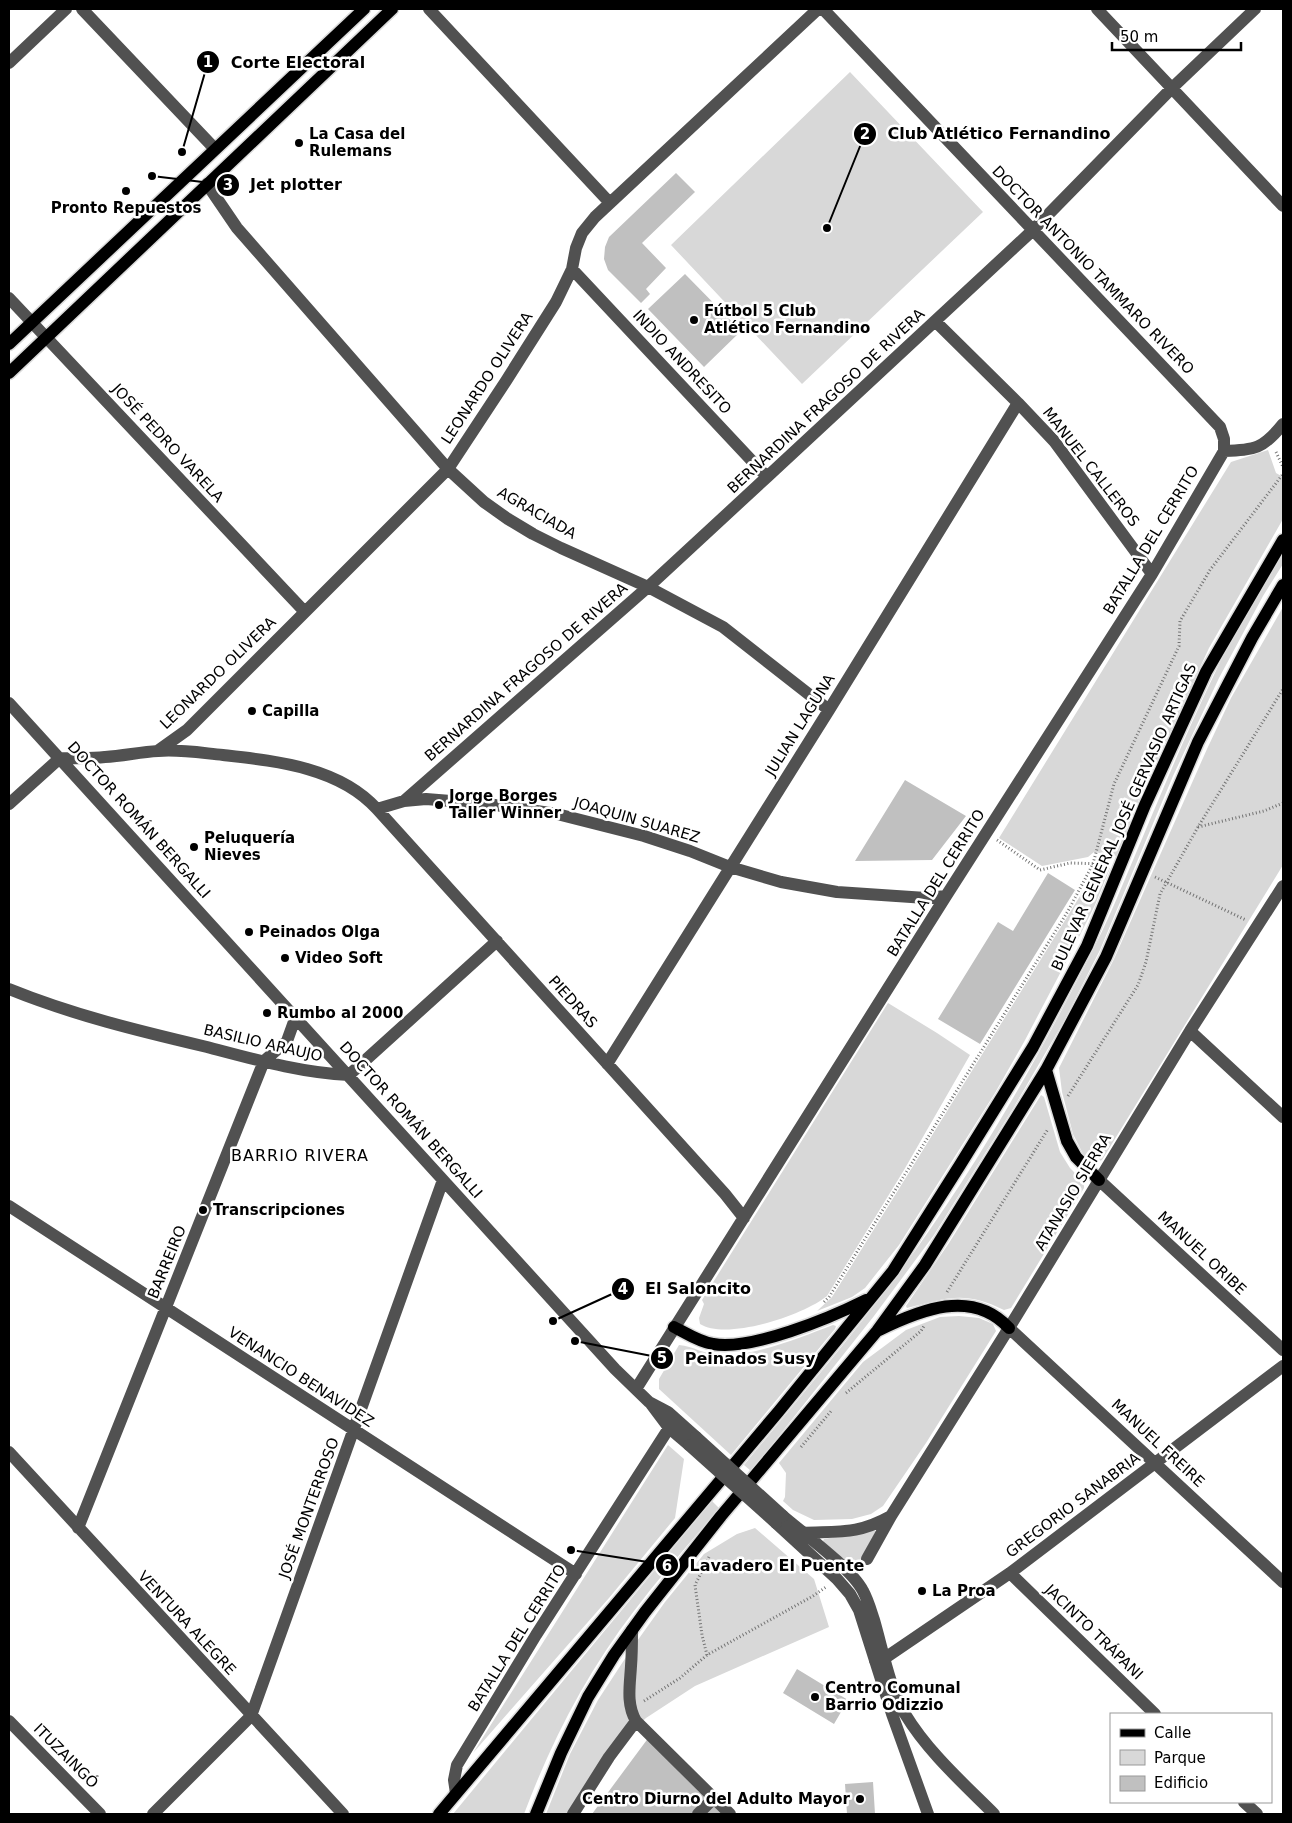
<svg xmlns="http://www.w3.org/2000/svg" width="1292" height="1823" viewBox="0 0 1292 1823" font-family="'DejaVu Sans',sans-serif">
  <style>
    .green { fill: #d8d8d8 }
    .building { fill: #c0c0c0 }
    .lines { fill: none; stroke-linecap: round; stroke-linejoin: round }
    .major-casing { stroke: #dbdbdb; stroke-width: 15 }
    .path { stroke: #737373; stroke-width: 3; stroke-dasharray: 1 2.5; stroke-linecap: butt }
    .minor { stroke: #515151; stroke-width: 12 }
    .major { stroke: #000; stroke-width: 12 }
    .minor-bridge { stroke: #515151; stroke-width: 12 }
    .poi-dot { fill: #000; stroke: #fff; stroke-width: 2 }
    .labels { text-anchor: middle; stroke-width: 5; stroke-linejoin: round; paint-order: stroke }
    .poi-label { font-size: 15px; font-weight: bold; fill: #000; stroke: #fff; text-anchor: start }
    .street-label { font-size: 15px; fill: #000; stroke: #fff }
    .neighbourhood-label { font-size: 16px; letter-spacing: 1px; fill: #000; stroke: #fff }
    .leader { fill: none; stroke: #000; stroke-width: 2 }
    .callout-dot { fill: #000; stroke: #fff; stroke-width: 2 }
    .mark-label { font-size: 15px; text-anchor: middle; font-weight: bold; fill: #fff }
    .callout-label { font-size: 16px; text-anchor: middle; font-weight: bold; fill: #000; stroke: #fff; stroke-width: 5; stroke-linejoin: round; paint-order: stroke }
  </style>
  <rect width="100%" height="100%" fill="#fff"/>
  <!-- green -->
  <path class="green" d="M850,72l133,140 -181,172 -131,-139z
    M1268,450l8,23 7,4v42l-74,129 -70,151 -22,57 -23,-4 -6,5 -46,9 -43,-28 232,-376z
    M1283,554v10l-20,32 -44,82 -46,98 -73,174 -36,71 -50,86 -80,128 -60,81 -123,155 -7,-6c50,-61 101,-120 148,-183 62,-82 119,-176 167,-267 19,-36 39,-73 55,-110 33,-77 64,-155 100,-230 20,-42 45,-82 69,-121z
    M1283,607v258l-181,295 -8,3 -11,-9 -10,-20 -11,-42 -3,-24 55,-109 93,-210 24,-51z
    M1098,867l12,1 -15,37 -19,38 -52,99 -29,51 -96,152 -34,43 -13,9 -35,14 15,-14z
    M888,1003l49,30 33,22 -66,115 -77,126c-23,19 -100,45 -127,28l-1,-6 5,-14 -2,-4z
    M1041,1095l3,2 16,55 10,16 14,14v6l-73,120 -7,2c-40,-20 -57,-12 -97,-2l-1,-2 43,-63z
    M959,1316l20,2 14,6 3,7 -70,112 -43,63 -12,8 -19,5 -38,1 -21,-10 -10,-9 2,-4 1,-24 -7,-10 84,-101 43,-32 34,-13z
    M833,1325l3,1 -1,3 -104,126 -72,-66v-10l20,-34c14,1 26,10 41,10 34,2 81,-18 113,-30z
    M668,1445l16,14 -9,59 -66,80 -136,155z
    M712,1501l7,7c-28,34 -58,67 -85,103 -47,61 -83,131 -110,203h-71z
    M755,1528l59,51 15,48 -134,59 -49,32 -12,11 -54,85h-34l24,-60 28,-54 32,-49 35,-49 39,-48 33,-20z
    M874,1530l2,1 -21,39 -32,-29 1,-2z"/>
  <!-- building -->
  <path class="building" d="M676,173l19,19 -53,51 24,25 -20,21 4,5 -9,9 -33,-33 -4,-11 1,-12 4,-10z
    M685,274l56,57 -37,36 -56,-58z
    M905,780l61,36 -34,44 -77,1z
    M1048,873l27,17 -95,154 -42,-25 60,-97 15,9z
    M797,1669l51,31 -14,24 -51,-31z
    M649,1737l75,77h-132z
    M873,1782l2,32h-28l-2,-30z"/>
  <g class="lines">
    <!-- major casing -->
    <g class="major-casing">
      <path id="major" d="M9,344l355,-335
        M9,373l383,-364
        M1046,1070l21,71 9,16 23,23
        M674,1327c12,6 25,15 39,17 38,7 117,-26 153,-44
        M879,1330c41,-20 93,-42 130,-2
        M439,1814l340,-403 114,-140 67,-106 73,-118 54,-101 58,-141 61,-133 77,-132
        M536,1814l25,-61 27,-56 26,-42 31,-43 76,-96 156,-185 48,-66 121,-195 60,-113 92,-215 54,-104 31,-53"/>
    </g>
    <!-- path -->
    <path class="path" d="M1276,452l7,15
      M1198,827l66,-16 19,-8
      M997,840l43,30 30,-7 36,1
      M1155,877l91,43
      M1068,1096l70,-111 8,-23 14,-68 38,-67 85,-138
      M947,1292l101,-163
      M824,1302l5,-5 239,-386 25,-47 21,-80 65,-138 1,-25 30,-51 73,-96
      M846,1393l75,-62 3,-5
      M801,1447l31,-37
      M707,1655l-5,-20 -7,-50 14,-28
      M644,1701l36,-23 27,-23 106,-59 13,-9"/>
    <!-- minor -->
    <path class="minor" d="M82,9l133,140
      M429,9l181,194
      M1097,9l186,197
      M9,63l57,-54
      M207,184l30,44 211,241 36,33 24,17 25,15 28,14 87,39 75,40 106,83
      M572,269l195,208
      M9,298l295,313
      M935,321l83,82 36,38 98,133
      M1224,451c31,-1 39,-2 59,-27
      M9,703l606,666 34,33 19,10 28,25
      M159,750l28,-20 261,-261 58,-88 50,-79 16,-33 4,-21 6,-15 13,-16 223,-208
      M404,801l244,-214 119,-110 265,-246 140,-143 83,-79
      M9,804l51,-46c15,0 30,1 45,-1 18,-1 35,-5 53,-6 21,-2 44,2 65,4 53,6 116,12 154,54l348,385 19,24
      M377,809l27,-8 22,-2 62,5 69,10 87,22 46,15 40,16 51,15 56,10 89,6 20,-2
      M9,989c64,26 130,42 198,58 46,12 94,26 142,28l148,-134
      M1190,1031l93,86
      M607,1064l222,-354 189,-307
      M1099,1180l184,170
      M9,1206l567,368
      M1009,1328l274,254
      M636,1389l310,-493 206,-322 72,-123v-12l-4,-12 -397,-418
      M651,1404l18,24 20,17
      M9,1452l334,362
      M783,1516c21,18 68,52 80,75 5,9 8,20 11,29 9,31 15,66 31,94 23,38 58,69 89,100
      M776,1523l61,56 13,15 9,16 33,104 36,100
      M78,1528l186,-467 23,-20 9,-25
      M802,1533c37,-2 55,2 89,-17
      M867,1559l24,-43 118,-188 181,-297 93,-145
      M1010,1573l145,141
      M632,1630c0,12 0,24 -1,36 -1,19 -5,38 5,55l94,93
      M875,1661l10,-3 125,-85 273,-207
      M9,1721l91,93
      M456,1793l-2,-13 3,-15 79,-130 133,-207
      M1244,1802l13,12
      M153,1814l98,-98 192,-536
      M573,1814l36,-57 27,-36
      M698,1814l16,-16"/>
    <!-- major -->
    <use href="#major" class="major"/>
    <!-- minor-bridge -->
    <path class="minor-bridge" d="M696,1437l87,79
      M689,1445l87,78"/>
  </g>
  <!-- markers -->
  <g class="poi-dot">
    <circle cx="299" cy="143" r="5"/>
    <circle cx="126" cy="191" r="5"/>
    <circle cx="694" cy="320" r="5"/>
    <circle cx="252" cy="711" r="5"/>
    <circle cx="439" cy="805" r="5"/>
    <circle cx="194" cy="847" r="5"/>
    <circle cx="249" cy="932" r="5"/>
    <circle cx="285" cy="958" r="5"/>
    <circle cx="267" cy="1013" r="5"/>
    <circle cx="203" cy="1210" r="5"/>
    <circle cx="922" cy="1591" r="5"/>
    <circle cx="815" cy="1697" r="5"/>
    <circle cx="860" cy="1799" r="5"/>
  </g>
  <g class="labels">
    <!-- poi labels -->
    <g class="poi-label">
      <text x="309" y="139">La Casa del<tspan x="309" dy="17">Rulemans</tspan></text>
      <text x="126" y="213" text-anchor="middle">Pronto Repuestos</text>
      <text x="704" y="316">Fútbol 5 Club<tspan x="704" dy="17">Atlético Fernandino</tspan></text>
      <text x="262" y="716">Capilla</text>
      <text x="449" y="801">Jorge Borges<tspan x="449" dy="17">Taller Winner</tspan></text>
      <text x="204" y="843">Peluquería<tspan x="204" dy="17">Nieves</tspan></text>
      <text x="259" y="937">Peinados Olga</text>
      <text x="295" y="963">Video Soft</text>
      <text x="277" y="1018">Rumbo al 2000</text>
      <text x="213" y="1215">Transcripciones</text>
      <text x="932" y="1596">La Proa</text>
      <text x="825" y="1693">Centro Comunal<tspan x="825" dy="17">Barrio Odizzio</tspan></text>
      <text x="850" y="1804" text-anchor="end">Centro Diurno del Adulto Mayor</text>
    </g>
    <!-- street labels -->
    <g class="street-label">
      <text transform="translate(1093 270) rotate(46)" y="5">DOCTOR ANTONIO TAMMARO RIVERO</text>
      <text transform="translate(682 362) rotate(47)" y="5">INDIO ANDRESITO</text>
      <text transform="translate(487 378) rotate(-57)" y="5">LEONARDO OLIVERA</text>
      <text transform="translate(826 401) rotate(-43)" y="5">BERNARDINA FRAGOSO DE RIVERA</text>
      <text transform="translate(168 443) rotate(47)" y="5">JOSÉ PEDRO VARELA</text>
      <text transform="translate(1091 467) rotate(52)" y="5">MANUEL CALLEROS</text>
      <text transform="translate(537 513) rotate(30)" y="5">AGRACIADA</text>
      <text transform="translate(1151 540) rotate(-59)" y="5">BATALLA DEL CERRITO</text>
      <text transform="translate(526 672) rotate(-41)" y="5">BERNARDINA FRAGOSO DE RIVERA</text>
      <text transform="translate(218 673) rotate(-44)" y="5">LEONARDO OLIVERA</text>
      <text transform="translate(800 725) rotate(-58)" y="5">JULIAN LAGUNA</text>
      <text transform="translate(1124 817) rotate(-66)" y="5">BULEVAR GENERAL JOSÉ GERVASIO ARTIGAS</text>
      <text transform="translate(139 820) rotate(48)" y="5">DOCTOR ROMÁN BERGALLI</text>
      <text transform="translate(637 820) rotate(16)" y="5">JOAQUIN SUAREZ</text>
      <text transform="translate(936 883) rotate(-58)" y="5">BATALLA DEL CERRITO</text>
      <text transform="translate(573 1002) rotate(48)" y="5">PIEDRAS</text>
      <text transform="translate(263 1043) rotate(13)" y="5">BASILIO ARAUJO</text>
      <text transform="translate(411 1120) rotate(48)" y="5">DOCTOR ROMÁN BERGALLI</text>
      <text transform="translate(1073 1192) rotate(-59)" y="5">ATANASIO SIERRA</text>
      <text transform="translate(1202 1253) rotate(43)" y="5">MANUEL ORIBE</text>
      <text transform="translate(167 1262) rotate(-68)" y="5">BARREIRO</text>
      <text transform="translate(301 1377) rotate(33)" y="5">VENANCIO BENAVIDEZ</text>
      <text transform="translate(1158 1443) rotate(43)" y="5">MANUEL FREIRE</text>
      <text transform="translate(1073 1505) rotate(-37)" y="5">GREGORIO SANABRIA</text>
      <text transform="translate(309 1508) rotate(-70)" y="5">JOSÉ MONTERROSO</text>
      <text transform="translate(187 1623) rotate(47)" y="5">VENTURA ALEGRE</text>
      <text transform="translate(1094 1632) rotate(44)" y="5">JACINTO TRÁPANI</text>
      <text transform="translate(517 1638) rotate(-58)" y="5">BATALLA DEL CERRITO</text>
      <text transform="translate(66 1756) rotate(45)" y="5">ITUZAINGÓ</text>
    </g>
    <!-- neighbourhood labels -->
    <g class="neighbourhood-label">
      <text x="300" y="1161">BARRIO RIVERA</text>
    </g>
  </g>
  <!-- callouts -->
  <path class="leader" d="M182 152L208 62M827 228L865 134M152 176L228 185M553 1321L623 1289M575 1341L662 1358M571 1550L667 1565"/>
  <g class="callout-dot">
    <circle cx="182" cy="152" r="5"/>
    <circle cx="827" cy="228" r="5"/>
    <circle cx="152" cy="176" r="5"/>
    <circle cx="553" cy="1321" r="5"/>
    <circle cx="575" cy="1341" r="5"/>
    <circle cx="571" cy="1550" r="5"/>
    <circle cx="208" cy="62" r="12"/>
    <circle cx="865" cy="134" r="12"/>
    <circle cx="228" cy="185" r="12"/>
    <circle cx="623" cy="1289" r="12"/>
    <circle cx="662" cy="1358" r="12"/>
    <circle cx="667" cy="1565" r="12"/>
  </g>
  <g class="mark-label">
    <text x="208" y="67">1</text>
    <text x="865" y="139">2</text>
    <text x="228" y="190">3</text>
    <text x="623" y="1294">4</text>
    <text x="662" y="1363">5</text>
    <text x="667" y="1571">6</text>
  </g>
  <g class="callout-label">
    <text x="298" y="68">Corte Electoral</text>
    <text x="999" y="139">Club Atlético Fernandino</text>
    <text x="296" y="190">Jet plotter</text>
    <text x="698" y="1294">El Saloncito</text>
    <text x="750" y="1364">Peinados Susy</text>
    <text x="777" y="1571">Lavadero El Puente</text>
  </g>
  <!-- border -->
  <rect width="1292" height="1823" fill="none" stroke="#000000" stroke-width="20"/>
  <!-- legend -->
  <rect x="1110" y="1713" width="162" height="90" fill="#ffffff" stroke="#999999"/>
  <rect x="1120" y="1729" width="25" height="8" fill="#000000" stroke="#999999"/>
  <text x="1154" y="1738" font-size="15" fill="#000000">Calle</text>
  <rect x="1120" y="1750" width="25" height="15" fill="#d8d8d8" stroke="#999999"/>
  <text x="1154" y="1763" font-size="15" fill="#000000">Parque</text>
  <rect x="1120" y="1776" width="25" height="15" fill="#c0c0c0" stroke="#999999"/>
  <text x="1154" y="1788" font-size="15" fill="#000000">Edificio</text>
  <!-- scale -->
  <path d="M1112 42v8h129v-8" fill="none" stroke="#000000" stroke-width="2.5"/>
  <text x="1120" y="42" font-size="15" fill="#000000" stroke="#ffffff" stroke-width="4" paint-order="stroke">50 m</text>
</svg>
